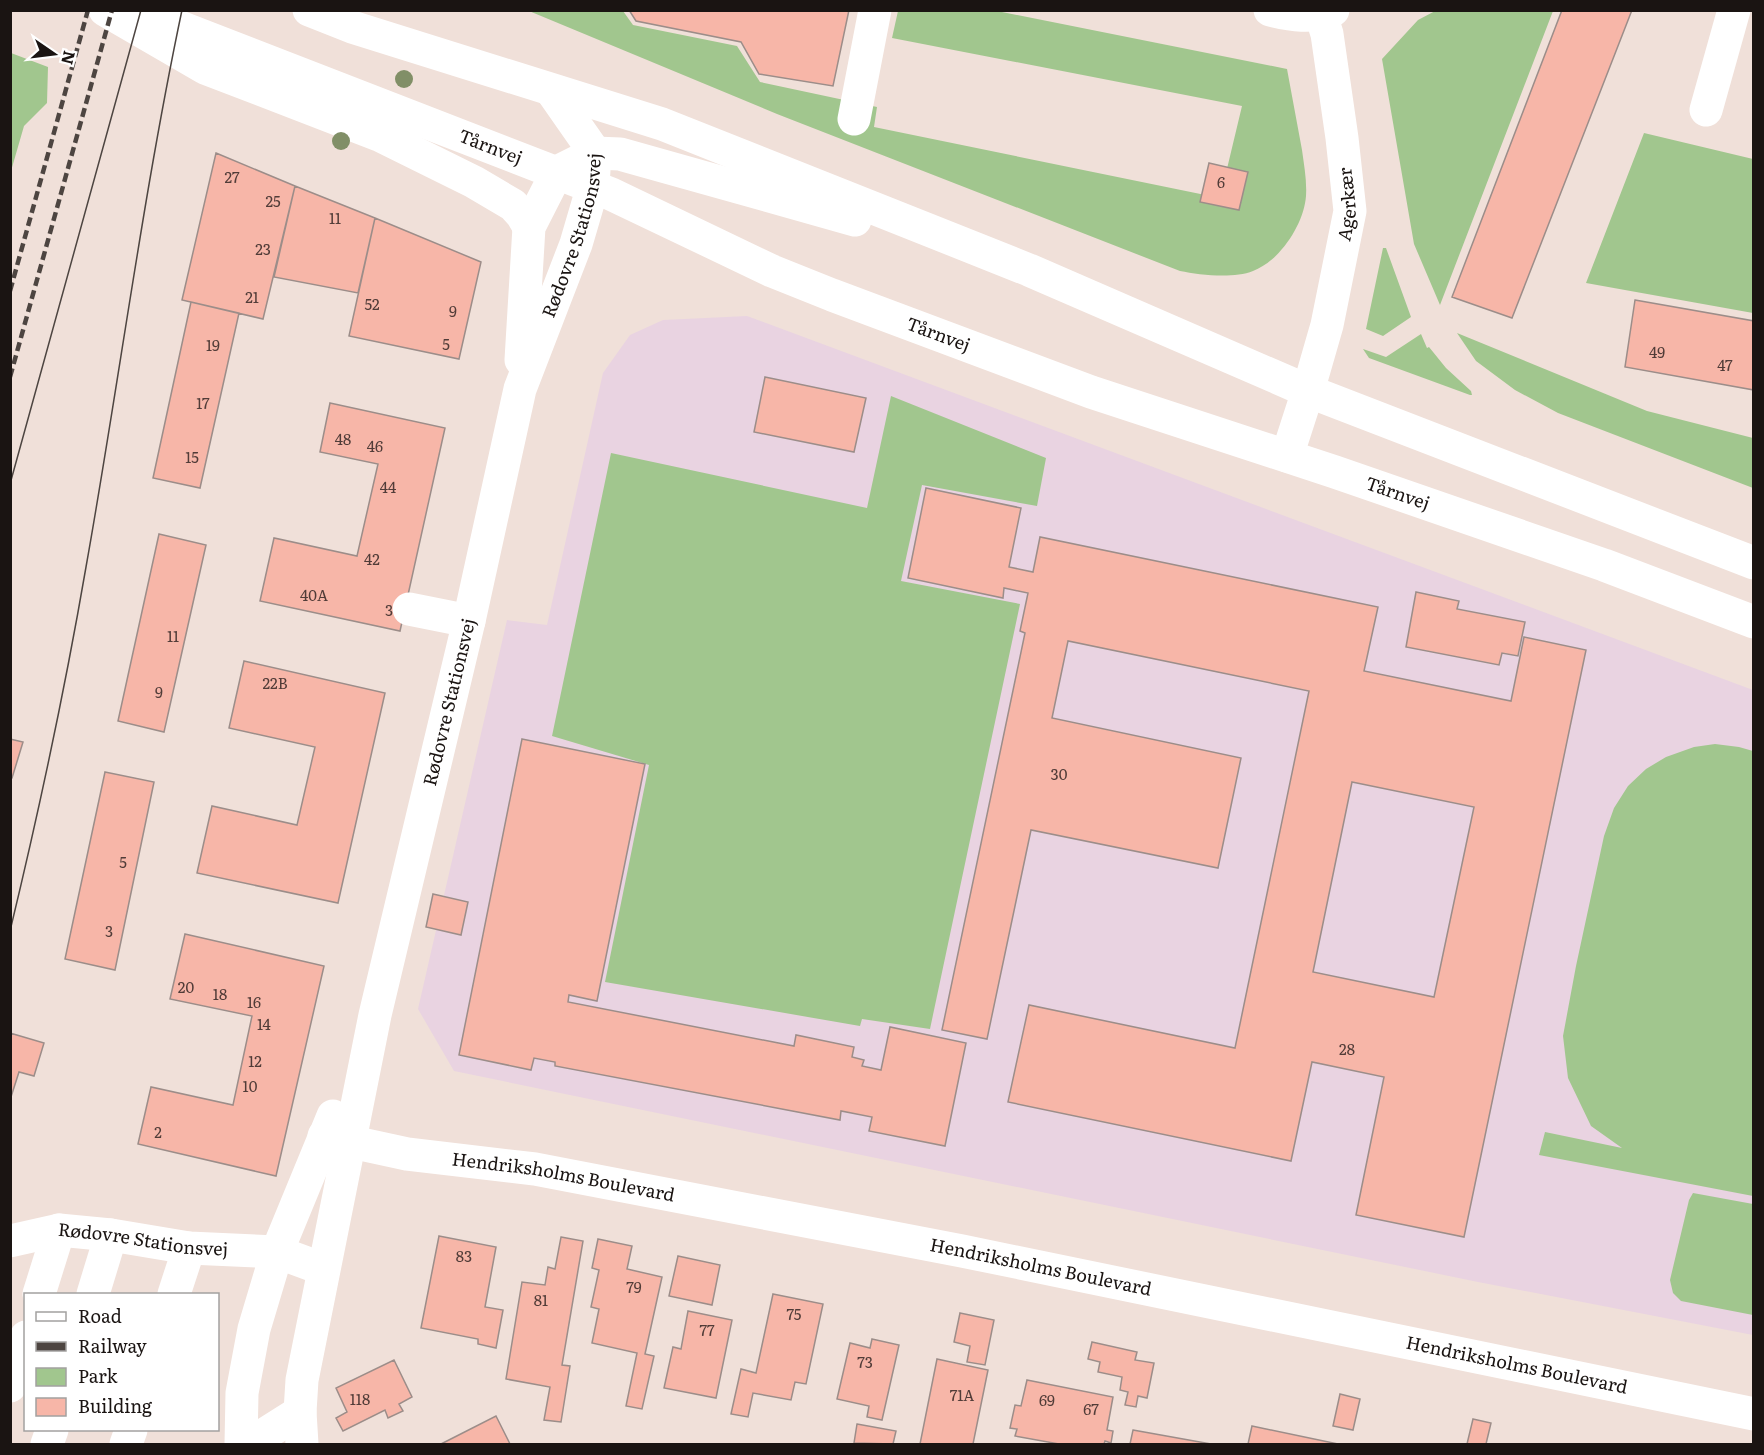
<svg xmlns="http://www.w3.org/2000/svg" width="1764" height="1455" viewBox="0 0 1764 1455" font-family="Literata,serif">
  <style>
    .education { fill: #e9d3e1 }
    .green { fill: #a1c68e }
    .building { fill: #f7b6a8; stroke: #9c8d89; stroke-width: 1.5; fill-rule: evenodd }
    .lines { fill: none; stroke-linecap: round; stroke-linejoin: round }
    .minor { stroke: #fff; stroke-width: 33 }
    .tram { stroke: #4d4541; stroke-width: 1.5 }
    .rail { stroke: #4d4541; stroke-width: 4.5; stroke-dasharray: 9 4.5; stroke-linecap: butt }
    .tree { fill: #818f67 }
    .labels { text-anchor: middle; stroke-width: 5; stroke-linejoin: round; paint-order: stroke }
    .number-label { font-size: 15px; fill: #513c38 }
    .street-label { font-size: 18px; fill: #1a1412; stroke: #fff }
  </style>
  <rect width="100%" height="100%" fill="#f0e0d9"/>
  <!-- education -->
  <path class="education" d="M747,316l1006,374v645l-275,-53 -1024,-211 -36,-62 89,-389 40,5 56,-252 27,-38 33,-15z"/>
  <!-- green -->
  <path class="green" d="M1437,10l116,1 -113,294 -26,-61 -32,-185 36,-39z
    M529,11h94l10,14 104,21 23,36 117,25 -3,20 346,71 22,-92 -350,-68 6,-27h99l290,58c5,27 10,54 15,81 2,15 5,31 4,46 -2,28 -26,65 -53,75 -20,8 -53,4 -73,0l-403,-157z
    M11,53l37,14 -1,36 -23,23 -13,45z
    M1644,133l109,26v154l-167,-30z
    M1383,248h3l25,69 -28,19 -17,-7z
    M1457,333l190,78 106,27v50l-195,-75 -43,-23 -39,-29z
    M1421,334l6,14 2,-1 17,21 25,23 1,4h-2l-101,-37 -6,-9 23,8z
    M891,396l155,62 -9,48 -115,-21 -21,96 119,23 -90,425 -68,-10 -2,7 -255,-44 44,-217 -97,-29 59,-283 256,55z
    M1715,744l24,3 14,4v445l-214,-41 6,-23 77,16 -31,-22 -23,-48 -5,-42 13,-70 28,-130 10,-28 14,-22 18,-17 20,-12 28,-10z
    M1693,1193l60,11v111l-72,-14 -8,-8 -3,-13 19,-80z"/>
  <!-- building -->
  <path class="building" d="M629,10h220l-16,76 -74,-12 -18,-32 -105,-21z
    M1562,10h70l-120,308 -60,-21z
    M216,153l79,33 -32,133 -81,-19z
    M1209,163l39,9 -9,38 -39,-8z
    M295,186l80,32 -17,75 -84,-16z
    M375,218l106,44 -22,97 -110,-23z
    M1635,300l119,21v69l-129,-23z
    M191,302l48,11 -39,175 -47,-10z
    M765,377l101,21 -12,54 -100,-20z
    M330,403l115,25 -45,203 -140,-30 14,-63 83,18 21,-92 -58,-12z
    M926,488l95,20 -12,59 24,5 7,-35 338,70 -14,64 147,30 13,-64 62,13 -122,587 -108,-22 28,-138 -72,-15 -21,99 -283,-59 21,-97 206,43 74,-357 -241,-50 -16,77 189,40 -23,110 -187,-38 -44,209 -45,-9 83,-397 -5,-2 8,-38 -24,-5 -1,10 -95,-20zM1352,782l122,25 -40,190 -121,-25z
    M159,534l47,11 -42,187 -46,-11z
    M1416,592l43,9 -2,8 68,13 -7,34 -16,-3 -3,12 -93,-18z
    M244,661l141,32 -47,210 -141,-30 15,-67 85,19 18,-78 -86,-19z
    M10,739l13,3 -11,36h-2z
    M522,739l123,25 -48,237 -28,-6 -1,7 226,44 2,-11 58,12 -2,10 12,3 -2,6 19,4 9,-43 76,16 -21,103 -76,-15 3,-14 -31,-6 -1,9 -285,-54v-4l-21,-4 -3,12 -72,-15z
    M105,772l49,10 -39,188 -50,-11z
    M433,894l35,8 -7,33 -35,-8z
    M185,934l139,32 -48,210 -138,-32 13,-57 82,18 19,-89 -82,-17z
    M10,1033l34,10 -10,33 -15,-4 -9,28z
    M439,1236l57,11 -11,60 18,3 -7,38 -18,-4v-5l-57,-11z
    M561,1237l22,4 -21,124 8,1 -9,56 -17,-2 6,-33 -44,-8 16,-97 23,3 3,-18 7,2z
    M598,1239l34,7 -5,23 35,8 -17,77 9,2 -12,53 -16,-3 11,-53 -45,-10 7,-34 -8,-2 8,-37 -7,-2z
    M678,1256l42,9 -8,40 -43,-9z
    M773,1294l50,10 -17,80 -11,-2 -4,18 -38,-7 -5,24 -17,-3 10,-45 15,4z
    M688,1311l44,9 -16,78 -52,-10 9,-41 8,2z
    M960,1313l34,7 -9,45 -18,-3 3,-16 -16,-4z
    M872,1339l27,6 -17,75 -15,-3 2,-11 -32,-7 13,-56 20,5z
    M1092,1342l45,10 -2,8 19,3 -7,35 -9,-2 -2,11 -11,-2 3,-13 -8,-2 2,-13 -24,-5 2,-10 -12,-3z
    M937,1359l51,11 -15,74h-53z
    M394,1360l18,37 -13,7 4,7 -15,7 -3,-8 -42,21 -7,-13 11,-6 -11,-24z
    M1027,1380l86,17 -6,33 6,1 -2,12 -6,-2 -1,3h-45l-44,-8 2,-7 -7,-1 5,-23 6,1z
    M1340,1394l20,5 -7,31 -20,-4z
    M496,1416l14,28h-69z
    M1473,1419l18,4 -5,21h-19z
    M857,1424l39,7 -3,13 -39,-1z
    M1252,1426l86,18h-90z
    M1133,1430l78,14h-81z"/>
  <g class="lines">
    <!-- minor -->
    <g class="minor">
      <path d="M105,10l100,58 174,67 95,47 39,23 9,10 7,12"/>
      <path id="s1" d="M136,10l475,184 161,77 60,24 259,97 244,80 269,93 150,57"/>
      <path d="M309,10l43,17 310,97 367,146 279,121 446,172"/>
      <path d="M1270,10c21,5 42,9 63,0"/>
      <path d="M1706,110l28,-100"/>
      <path d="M854,119l21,-109"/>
      <path d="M521,360l8,-133 28,-55 38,-19 25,1 235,66"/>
      <path id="s2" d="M1287,456l21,-65 19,-66 23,-114 -8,-73 -15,-104 -6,-19"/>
      <path d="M409,609l60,12"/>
      <path id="s3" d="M324,1136l83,18 128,15 427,82 792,163"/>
      <path id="s4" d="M10,1241l49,-11 52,5 78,13 88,4 46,17"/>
      <path d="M39,1294l20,-64"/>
      <path d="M93,1294l18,-59"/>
      <path d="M174,1294l15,-46"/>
      <path d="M10,1386l16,-49"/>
      <path d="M47,1444l5,-14"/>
      <path d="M126,1444l5,-14"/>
      <path d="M241,1444l1,-51 12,-64 23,-77 56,-136"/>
      <path d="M249,1444l51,-32"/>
      <path id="s5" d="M302,1444l-2,-32 2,-32 73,-365 94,-394 51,-232 56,-145 17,-58 2,-33 -44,-63"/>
    </g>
    <!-- tram -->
    <path class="tram" d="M10,484l131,-474
      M10,931c29,-120 55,-242 76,-364 33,-185 57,-372 96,-557"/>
    <!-- rail -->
    <path class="rail" d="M10,291l78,-281
      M10,377l102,-367"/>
  </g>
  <!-- trees -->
  <g class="tree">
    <circle cx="404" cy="79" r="9"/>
    <circle cx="341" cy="141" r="9"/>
  </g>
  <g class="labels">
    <!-- number labels -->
    <g class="number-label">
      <text x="232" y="183">27</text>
      <text x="1221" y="188">6</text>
      <text x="273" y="207">25</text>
      <text x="335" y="224">11</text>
      <text x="263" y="255">23</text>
      <text x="252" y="303">21</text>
      <text x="372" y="310">52</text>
      <text x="453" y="317">9</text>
      <text x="446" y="350">5</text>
      <text x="213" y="351">19</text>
      <text x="1657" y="358">49</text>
      <text x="1725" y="371">47</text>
      <text x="203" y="409">17</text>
      <text x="343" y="445">48</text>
      <text x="375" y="452">46</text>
      <text x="192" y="463">15</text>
      <text x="388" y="493">44</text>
      <text x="372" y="565">42</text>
      <text x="314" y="601">40A</text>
      <text x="389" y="616">3</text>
      <text x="173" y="642">11</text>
      <text x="275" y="689">22B</text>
      <text x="159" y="698">9</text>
      <text x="1059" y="780">30</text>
      <text x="123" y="868">5</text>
      <text x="109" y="937">3</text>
      <text x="186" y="993">20</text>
      <text x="220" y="1000">18</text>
      <text x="254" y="1008">16</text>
      <text x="264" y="1030">14</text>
      <text x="1347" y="1055">28</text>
      <text x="255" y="1067">12</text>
      <text x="250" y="1092">10</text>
      <text x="158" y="1138">2</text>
      <text x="464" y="1262">83</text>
      <text x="634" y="1293">79</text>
      <text x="541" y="1306">81</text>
      <text x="794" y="1320">75</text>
      <text x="707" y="1336">77</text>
      <text x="865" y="1368">73</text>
      <text x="962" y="1401">71A</text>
      <text x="360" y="1405">118</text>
      <text x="1047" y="1406">69</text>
      <text x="1091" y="1415">67</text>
    </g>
    <!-- street labels -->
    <g class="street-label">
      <text dy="6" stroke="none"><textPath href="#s1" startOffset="380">Tårnvej</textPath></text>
      <text dy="6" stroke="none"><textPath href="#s2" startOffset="260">Agerkær</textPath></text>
      <text dy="6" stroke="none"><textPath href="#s5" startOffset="1242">Rødovre Stationsvej</textPath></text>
      <text dy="6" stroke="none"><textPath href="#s1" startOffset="866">Tårnvej</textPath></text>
      <text dy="6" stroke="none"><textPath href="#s1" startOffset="1352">Tårnvej</textPath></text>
      <text dy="6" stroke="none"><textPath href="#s5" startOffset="758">Rødovre Stationsvej</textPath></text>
      <text dy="6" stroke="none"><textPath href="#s3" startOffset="243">Hendriksholms Boulevard</textPath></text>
      <text dy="6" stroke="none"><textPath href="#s4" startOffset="135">Rødovre Stationsvej</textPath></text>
      <text dy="6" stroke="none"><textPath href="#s3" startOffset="729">Hendriksholms Boulevard</textPath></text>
      <text dy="6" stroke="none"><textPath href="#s3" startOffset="1215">Hendriksholms Boulevard</textPath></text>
    </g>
  </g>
  <!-- border -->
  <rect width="1764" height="1455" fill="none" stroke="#1a1412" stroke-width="24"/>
  <!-- legend -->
  <rect x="24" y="1293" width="195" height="138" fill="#ffffff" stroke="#a3a1a0" stroke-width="1.5"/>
  <rect x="36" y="1312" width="30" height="9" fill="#ffffff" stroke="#a3a1a0" stroke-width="1.5"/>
  <text x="78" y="1323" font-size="18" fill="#1a1412">Road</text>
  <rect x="36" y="1342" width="30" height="9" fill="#4d4541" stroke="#a3a1a0" stroke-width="1.5"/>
  <text x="78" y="1353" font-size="18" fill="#1a1412">Railway</text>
  <rect x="36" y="1368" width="30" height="18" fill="#a1c68e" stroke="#a3a1a0" stroke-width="1.5"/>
  <text x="78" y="1383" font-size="18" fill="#1a1412">Park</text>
  <rect x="36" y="1398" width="30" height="18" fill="#f7b6a8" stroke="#a3a1a0" stroke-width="1.5"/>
  <text x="78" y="1413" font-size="18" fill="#1a1412">Building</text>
  <!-- north arrow -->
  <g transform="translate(54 54) rotate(104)" stroke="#ffffff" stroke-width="4.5" paint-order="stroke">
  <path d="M0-4.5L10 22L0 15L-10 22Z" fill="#1a1412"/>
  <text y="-9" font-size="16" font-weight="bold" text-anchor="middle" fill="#1a1412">N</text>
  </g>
</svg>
